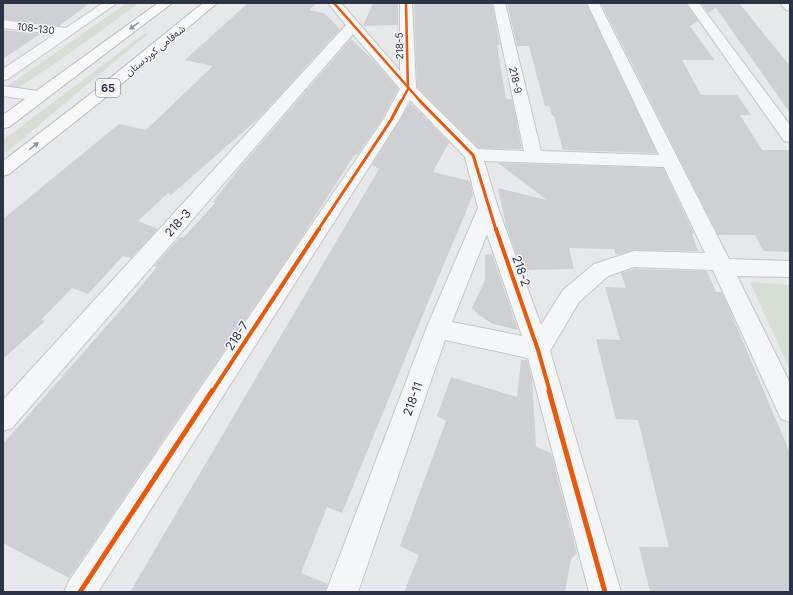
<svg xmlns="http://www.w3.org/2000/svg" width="793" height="595" viewBox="0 0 793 595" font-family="Inter,'Noto Sans Arabic',sans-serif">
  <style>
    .green { fill: #d6ded6 }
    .building { fill: #ced0d3 }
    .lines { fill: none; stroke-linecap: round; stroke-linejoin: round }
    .street-casing { stroke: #c4c6c8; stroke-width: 2 }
    .highway-casing { stroke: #b8bbbf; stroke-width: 2 }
    .street { fill: #f5f6f7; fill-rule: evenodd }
    .highway { fill: #f8f8f8; fill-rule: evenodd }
    .cycleway-far3-casing { stroke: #f4f6f9; stroke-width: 4 }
    .cycleway-far2-casing { stroke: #f4f6f9; stroke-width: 5 }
    .cycleway-far1-casing { stroke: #f4f6f9; stroke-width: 6 }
    .cycleway-casing { stroke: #f4f6f9; stroke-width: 8 }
    .cycleway-far3 { stroke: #e8590c; stroke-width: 2.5 }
    .cycleway-far2 { stroke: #e8590c; stroke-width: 3 }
    .cycleway-far1 { stroke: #e8590c; stroke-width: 4 }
    .cycleway { stroke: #e8590c; stroke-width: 5 }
    .oneway { fill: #92969e }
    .labels { text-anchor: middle; stroke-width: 3; stroke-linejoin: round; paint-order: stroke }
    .far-street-label { font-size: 10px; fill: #2b3445; stroke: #f4f6f9 }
    .shield { fill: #f4f6f9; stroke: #676e7b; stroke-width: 1 }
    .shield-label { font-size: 11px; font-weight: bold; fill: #2b3445 }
    .street-label { font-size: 12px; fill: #2b3445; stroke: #f4f6f9 }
  </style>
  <rect width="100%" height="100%" fill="#e6e8ea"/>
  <!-- green -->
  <path class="green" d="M127,3h12l-80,58 -46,30 -7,-4z
    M144,34h4l-145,121v-15z
    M750,282l40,3v85z"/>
  <!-- building -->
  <path class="building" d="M3,3h87l-31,23 -56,-7z
    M248,3h69l-8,7 15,3 16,16 -80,88 -89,78 -3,-2 -30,28 20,8 -27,29 -8,-2 -35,38 -16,-6 -31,32 4,1 -42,38v-140l116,-95 27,6 67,-64 -28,-6z
    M373,3h25v22l-35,1z
    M414,3h78l8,42h-3l9,54h6l10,50 -43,-1 -62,-61z
    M507,3h79l71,150 -94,-3 -9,-34 -2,-1 -3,-9h-4l-16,-60h-12z
    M601,3h85l12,18 -8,5 24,34h-32l19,35h36l14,20h-11l22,35h28v102l-27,-1 -8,-16h-37z
    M701,3h38l51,63v47l-74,-105 -8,5z
    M3,30l37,4 -37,25z
    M351,39l22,21 25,29 -16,30 -25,36 -2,-1 -60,93 -226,331 -66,-35v-99l122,-139 32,-38 -3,-1 26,-29 3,1 32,-35 -2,-1 29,-37z
    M410,103l39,39 -16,30 37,9 3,14 -40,95 -91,223 -15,-6 -26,66 27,11 -3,8h-195l249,-423 -7,-4z
    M498,163l165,5 31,66h-2l6,17 -64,-1 -18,5 -2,-6 -45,-1 5,21 -52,1 -16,-45 -8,-37 49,12z
    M492,254l26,76 -25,-6 -14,-9 -7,-7 13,-28v-25z
    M634,269l72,2 2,2 8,19h6l68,161v139h-140l-11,-45h30l-31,-127 -22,-1 -20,-80 24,1 -15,-53 21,1 -5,-15z
    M521,360h6l5,18 4,69 15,6 26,100 -6,6 -6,33h-161l15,-37 -19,-9 46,-125 -9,-5 14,-39 66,20z"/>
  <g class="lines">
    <!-- street casing -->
    <g class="street-casing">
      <path id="street" d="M103,3h14l-109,76 -5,1v-11l52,-35 -52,-6v-8l63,8z
        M328,3h13l59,68v-68h12l4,85 62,61 46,2 -31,-148h12l36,148 118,4 -72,-152h12l130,256 61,2v16l-53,-1 53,107v39l-9,-3 -68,-149 -79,-3 -26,9 -29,26 -29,49 71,241h-32l-61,-234 -83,-18 -87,252h-32l100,-263 52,-121 -13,-51 -55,-57 -11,20 -301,472h-34l5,-11 314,-461 17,-31 -47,-55 -341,394 -9,3v-31l343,-375zM484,161l180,6 41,86 -71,-2 -40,13 -31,26 -22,35 -43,-117zM487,234l35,102 -70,-14z
        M687,3h12l91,122v17l-6,-1z
        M780,3h10v8l-4,-1z
        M3,86l35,5 6,2 2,3 -2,3 -6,2 -35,-5z"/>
    </g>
    <!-- highway casing -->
    <g class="highway-casing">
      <path id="highway" d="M158,3h14l-163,124 -6,1v-13z
        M203,3h14l-117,99 -91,72 -6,2v-15l85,-65z"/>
    </g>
    <!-- street -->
    <use href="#street" class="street"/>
    <!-- highway -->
    <use href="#highway" class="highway"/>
    <!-- cycleway-far3 casing -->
    <g class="cycleway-far3-casing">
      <path id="cycleway-far3" d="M334,3l87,99
        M401,102l7,-13 -2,-86"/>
    </g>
    <!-- cycleway-far2 casing -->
    <g class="cycleway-far2-casing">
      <path id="cycleway-far2" d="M420,101l53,54 23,75
        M318,230l73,-110 10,-19"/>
    </g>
    <!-- cycleway-far1 casing -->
    <g class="cycleway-far1-casing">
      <path id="cycleway-far1" d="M496,229l42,121 12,42
        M212,392l107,-163"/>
    </g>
    <!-- cycleway casing -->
    <g class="cycleway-casing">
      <path id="cycleway" d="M549,391l56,201
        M80,592l132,-201"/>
    </g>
    <!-- cycleway-far3 -->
    <use href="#cycleway-far3" class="cycleway-far3"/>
    <!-- cycleway-far2 -->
    <use href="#cycleway-far2" class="cycleway-far2"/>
    <!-- cycleway-far1 -->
    <use href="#cycleway-far1" class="cycleway-far1"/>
    <!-- cycleway -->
    <use href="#cycleway" class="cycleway"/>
  </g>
  <!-- one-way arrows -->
  <defs><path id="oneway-solid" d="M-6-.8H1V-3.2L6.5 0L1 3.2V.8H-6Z"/></defs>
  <g class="oneway">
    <use href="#oneway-solid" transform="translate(134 26) rotate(144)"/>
    <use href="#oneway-solid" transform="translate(34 146) rotate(-38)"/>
  </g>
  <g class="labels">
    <!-- far-street labels -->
    <g class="far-street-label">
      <text transform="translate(36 28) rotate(7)" y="4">108-130</text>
      <text transform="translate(399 46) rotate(-91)" y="4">218-5</text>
      <text transform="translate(155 50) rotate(-39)" y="4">شەقامی کوردستان</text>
      <text transform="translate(516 80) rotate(77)" y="4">218-9</text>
    </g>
    <!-- shield labels -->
    <rect class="shield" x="96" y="79" width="24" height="18" rx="3"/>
    <g class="shield-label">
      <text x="108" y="92">65</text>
    </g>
    <!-- street labels -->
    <g class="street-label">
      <text transform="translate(178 223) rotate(-48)" y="4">218-3</text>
      <text transform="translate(521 271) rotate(71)" y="4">218-2</text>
      <text transform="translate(237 336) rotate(-57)" y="4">218-7</text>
      <text transform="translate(413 399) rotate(-70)" y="4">218-11</text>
    </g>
  </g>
  <!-- border -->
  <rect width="793" height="595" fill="none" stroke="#2b3445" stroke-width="8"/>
</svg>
